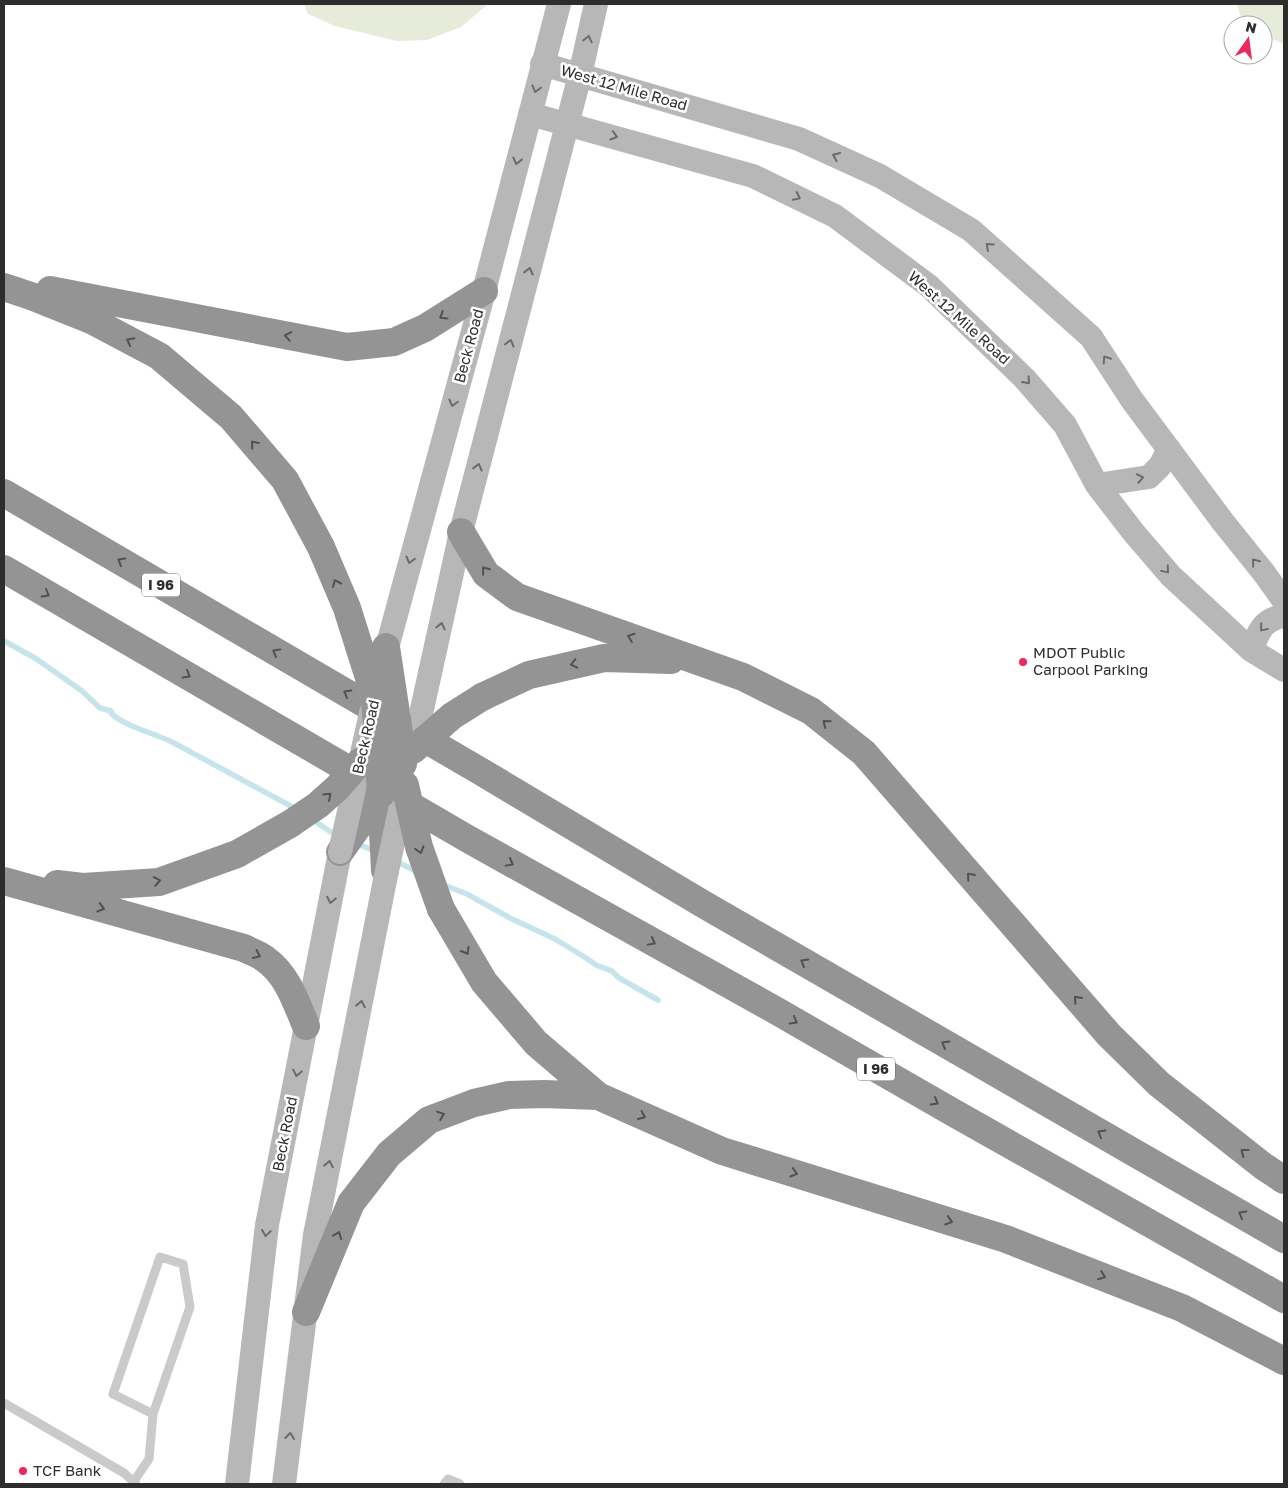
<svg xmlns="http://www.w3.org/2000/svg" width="1288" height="1488" viewBox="0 0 1288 1488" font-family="'Golos Text',sans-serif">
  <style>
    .green { fill: #e7ebda }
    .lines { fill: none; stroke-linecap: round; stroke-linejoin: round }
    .stream { stroke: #c5e4ec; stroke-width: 5.5 }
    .lane { stroke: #cacaca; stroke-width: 9 }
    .secondary { stroke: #b7b7b7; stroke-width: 24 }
    .highway { stroke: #949494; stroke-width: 28 }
    .secondary-bridge { stroke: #b7b7b7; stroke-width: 24 }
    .highway-bridge { stroke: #949494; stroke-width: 28 }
    .oneway { stroke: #6b6b6b }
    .oneway2 { stroke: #515151 }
    .poi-dot { fill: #ea295c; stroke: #fff; stroke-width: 2 }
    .labels { text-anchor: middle; stroke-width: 5; stroke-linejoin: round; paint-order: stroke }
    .shield { fill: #fff; stroke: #6c6c6c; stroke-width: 1 }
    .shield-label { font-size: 14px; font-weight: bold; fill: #2d2d2d }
    .street-label { font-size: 15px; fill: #2d2d2d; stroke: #fff }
    .poi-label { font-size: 15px; fill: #2d2d2d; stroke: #fff; text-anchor: start }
  </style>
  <rect width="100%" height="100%" fill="#fff"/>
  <!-- green -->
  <path class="green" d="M304,4h184l-27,23 -34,13 -30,1 -62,-15 -27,-12z
    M1237,4h47v40l-21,-9v-10h-20z"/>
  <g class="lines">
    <!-- stream -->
    <path class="stream" d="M4,641l31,17 47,33 18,17 11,3v2c14,14 44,20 63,30l124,67
      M312,819l17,12 9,4
      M355,843l22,9
      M394,860l23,12
      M441,884l26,10 43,24 45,21 31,19 10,7 16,6 7,7 39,22"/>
    <!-- lane -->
    <path class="lane" d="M4,1403l120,70 12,11
      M134,1481l15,-22 4,-45 37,-107 -7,-43 -23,-7 -47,137 40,20
      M444,1484l4,-5 12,5"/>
    <!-- secondary -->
    <path class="secondary" d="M542,64l257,75 81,37 91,54 120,107 41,63 91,122 41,51 20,28
      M530,114l223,62 82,40 94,70 95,92 41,47 32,60 37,48 37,43 80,74 33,20
      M1097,485l52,-8 11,-11 9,-17
      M1251,650c8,-19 12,-31 33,-34
      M382,666l102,-375 75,-287
      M430,673l31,-141 119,-457 16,-71
      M237,1484l30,-259 73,-373
      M284,1484l31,-249 70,-355"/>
    <!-- highway -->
    <path class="highway" d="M4,287l27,9 60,24 68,36 72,61 54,63 36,67 26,61 28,89
      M50,290l297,57 47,-5 31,-14 59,-37
      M4,493l476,278 223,133 581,335
      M461,532l25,42 31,23 226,80 68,34 53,42 245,282 50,49 104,82 21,14
      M4,569l464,270 307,171 179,103 330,186
      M386,647l11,72
      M482,697l47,-22 75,-17 67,2
      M381,794l4,76
      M340,852l41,-58
      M4,881l240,67c7,4 15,6 21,11 22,15 31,43 41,67
      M57,884l26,3 76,-5 78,-28 53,-30
      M441,909l43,73 52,61 62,53 124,55 284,88 176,69 102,53
      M306,1312l45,-109 38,-49 40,-34 45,-17 35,-8 35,-1 54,2"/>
    <!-- secondary-bridge -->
    <path class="secondary-bridge" d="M413,750l17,-77
      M340,852l31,-139
      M385,880l20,-93"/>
    <!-- highway-bridge -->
    <path class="highway-bridge" d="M375,697l6,97
      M413,750l39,-34 30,-19
      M397,773l6,-9 -6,-45
      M405,785l14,62 22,62
      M290,824l28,-19 19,-17 23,-26"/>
  </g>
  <!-- one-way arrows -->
  <defs><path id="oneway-chevron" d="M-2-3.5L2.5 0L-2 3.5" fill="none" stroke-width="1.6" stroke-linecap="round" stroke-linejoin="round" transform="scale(1.25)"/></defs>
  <g class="oneway">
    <use href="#oneway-chevron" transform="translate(588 39) rotate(-77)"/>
    <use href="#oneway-chevron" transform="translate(536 89) rotate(105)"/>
    <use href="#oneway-chevron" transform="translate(614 136) rotate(16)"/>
    <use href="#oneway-chevron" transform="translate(836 156) rotate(-156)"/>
    <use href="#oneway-chevron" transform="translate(517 161) rotate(104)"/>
    <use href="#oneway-chevron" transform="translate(797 197) rotate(26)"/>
    <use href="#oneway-chevron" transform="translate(989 246) rotate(-138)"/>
    <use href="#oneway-chevron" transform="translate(529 271) rotate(-76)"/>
    <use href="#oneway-chevron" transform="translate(510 343) rotate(-75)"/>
    <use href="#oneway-chevron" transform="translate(1106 359) rotate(-123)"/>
    <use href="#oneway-chevron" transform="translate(1027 381) rotate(48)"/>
    <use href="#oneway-chevron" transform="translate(453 403) rotate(105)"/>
    <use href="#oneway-chevron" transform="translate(478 467) rotate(-76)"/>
    <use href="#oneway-chevron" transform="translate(1140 478) rotate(-11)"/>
    <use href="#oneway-chevron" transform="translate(410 560) rotate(105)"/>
    <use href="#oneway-chevron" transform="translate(1255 562) rotate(-129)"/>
    <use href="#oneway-chevron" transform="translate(1166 570) rotate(50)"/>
    <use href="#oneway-chevron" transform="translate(441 626) rotate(-78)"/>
    <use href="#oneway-chevron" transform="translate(1263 628) rotate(130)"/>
    <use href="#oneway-chevron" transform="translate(331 900) rotate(101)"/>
    <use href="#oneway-chevron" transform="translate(361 1004) rotate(-79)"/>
    <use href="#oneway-chevron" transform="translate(297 1073) rotate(101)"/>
    <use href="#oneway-chevron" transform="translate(329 1164) rotate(-79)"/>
    <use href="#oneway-chevron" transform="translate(266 1233) rotate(98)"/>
    <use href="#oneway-chevron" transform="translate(290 1436) rotate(-83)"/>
  </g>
  <g class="oneway2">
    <use href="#oneway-chevron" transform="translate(443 316) rotate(148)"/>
    <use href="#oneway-chevron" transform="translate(288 336) rotate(-169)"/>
    <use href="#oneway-chevron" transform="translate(130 341) rotate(-152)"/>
    <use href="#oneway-chevron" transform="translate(254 444) rotate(-130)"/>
    <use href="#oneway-chevron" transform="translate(121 561) rotate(-150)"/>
    <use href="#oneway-chevron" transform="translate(485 570) rotate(-128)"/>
    <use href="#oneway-chevron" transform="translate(336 583) rotate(-114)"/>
    <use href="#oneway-chevron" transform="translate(46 594) rotate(30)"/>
    <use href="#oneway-chevron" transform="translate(631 637) rotate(-161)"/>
    <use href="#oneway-chevron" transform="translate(276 652) rotate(-150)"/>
    <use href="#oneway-chevron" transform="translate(574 664) rotate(167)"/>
    <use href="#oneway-chevron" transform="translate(187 675) rotate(30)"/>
    <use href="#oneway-chevron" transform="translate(347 693) rotate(-150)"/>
    <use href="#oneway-chevron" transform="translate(826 723) rotate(-141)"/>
    <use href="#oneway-chevron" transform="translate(328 796) rotate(-43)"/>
    <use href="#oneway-chevron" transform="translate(420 850) rotate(73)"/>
    <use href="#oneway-chevron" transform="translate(510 863) rotate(29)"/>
    <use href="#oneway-chevron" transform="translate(970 876) rotate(-131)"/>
    <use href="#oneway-chevron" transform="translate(157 881) rotate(-10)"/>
    <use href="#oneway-chevron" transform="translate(101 908) rotate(16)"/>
    <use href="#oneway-chevron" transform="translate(652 942) rotate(29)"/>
    <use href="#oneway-chevron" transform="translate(466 951) rotate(60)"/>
    <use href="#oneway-chevron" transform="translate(257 955) rotate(25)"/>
    <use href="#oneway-chevron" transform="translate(804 962) rotate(-150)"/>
    <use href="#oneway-chevron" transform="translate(1077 999) rotate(-132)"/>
    <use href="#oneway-chevron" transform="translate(794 1021) rotate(30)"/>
    <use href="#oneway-chevron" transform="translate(945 1044) rotate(-150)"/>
    <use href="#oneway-chevron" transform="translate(935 1102) rotate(30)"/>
    <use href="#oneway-chevron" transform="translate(441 1115) rotate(-21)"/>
    <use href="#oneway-chevron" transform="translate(642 1116) rotate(24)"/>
    <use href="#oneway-chevron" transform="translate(1101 1133) rotate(-150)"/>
    <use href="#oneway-chevron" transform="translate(1244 1152) rotate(-142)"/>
    <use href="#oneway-chevron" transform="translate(794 1173) rotate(17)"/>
    <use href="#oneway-chevron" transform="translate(1242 1214) rotate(-150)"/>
    <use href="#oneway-chevron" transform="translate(949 1221) rotate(17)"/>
    <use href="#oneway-chevron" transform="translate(338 1235) rotate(-68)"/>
    <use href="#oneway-chevron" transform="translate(1102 1276) rotate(21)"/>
  </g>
  <!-- markers -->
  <g class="poi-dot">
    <circle cx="1023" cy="662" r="5"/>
    <circle cx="23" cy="1471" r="5"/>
  </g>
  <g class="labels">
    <!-- shield labels -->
    <g class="shield">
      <rect x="142" y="573.5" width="38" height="23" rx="4"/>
      <rect x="857" y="1057.5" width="38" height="23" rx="4"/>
    </g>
    <g class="shield-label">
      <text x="161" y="590">I 96</text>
      <text x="876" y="1074">I 96</text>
    </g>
    <!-- street labels -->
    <g class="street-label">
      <text transform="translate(624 88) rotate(16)" y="5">West 12 Mile Road</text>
      <text transform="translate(959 318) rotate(42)" y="5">West 12 Mile Road</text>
      <text transform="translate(469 346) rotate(-75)" y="5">Beck Road</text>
      <text transform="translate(366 737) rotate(-77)" y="5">Beck Road</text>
      <text transform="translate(285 1134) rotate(-79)" y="5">Beck Road</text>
    </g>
    <!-- poi labels -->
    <g class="poi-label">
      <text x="1033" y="658">MDOT Public<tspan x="1033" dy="17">Carpool Parking</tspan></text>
      <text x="33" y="1476">TCF Bank</text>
    </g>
  </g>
  <!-- border -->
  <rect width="1288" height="1488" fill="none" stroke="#2d2d2d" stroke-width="10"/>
  <!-- north arrow -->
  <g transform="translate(1248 40) rotate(14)"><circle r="24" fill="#ffffff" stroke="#ababab"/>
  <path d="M0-4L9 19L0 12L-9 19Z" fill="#ea295c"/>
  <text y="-8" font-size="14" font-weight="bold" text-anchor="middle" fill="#2d2d2d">N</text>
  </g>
</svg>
